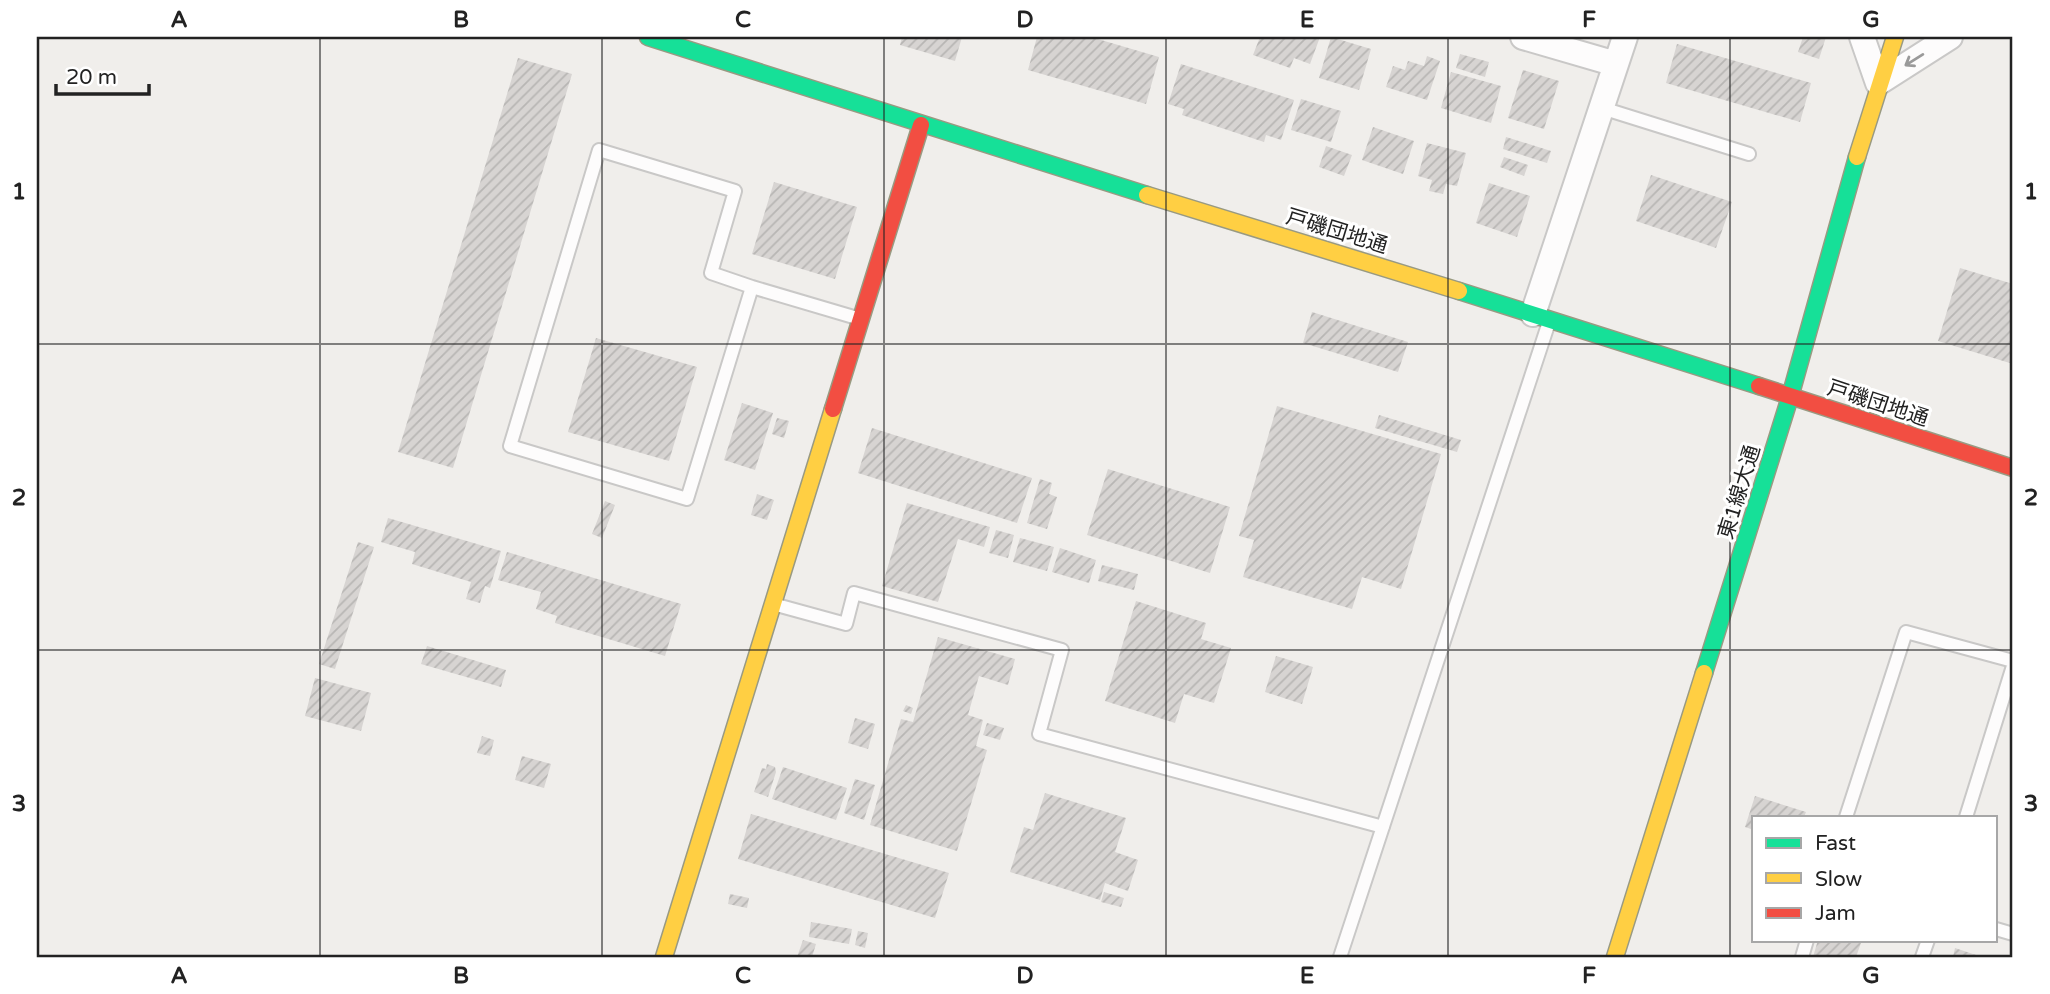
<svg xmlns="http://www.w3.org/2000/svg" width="2050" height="994" viewBox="0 0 2050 994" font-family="'Varela Round','Noto Sans JP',sans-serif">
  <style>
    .building { fill: url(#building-hatch) }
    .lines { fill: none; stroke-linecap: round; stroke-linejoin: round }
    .lane-casing { stroke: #c9c8c7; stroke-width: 16 }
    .street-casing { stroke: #c9c8c7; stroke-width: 28 }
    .fast-casing { stroke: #999a82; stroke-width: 19 }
    .slow-casing { stroke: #999a82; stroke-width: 19 }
    .jam-casing { stroke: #999a82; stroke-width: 19 }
    .lane { stroke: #fdfcfc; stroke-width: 12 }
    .street { stroke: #fdfcfc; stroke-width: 24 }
    .fast { stroke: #16e098; stroke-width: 16 }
    .slow { stroke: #ffcf43; stroke-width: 16 }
    .jam { stroke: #f24e42; stroke-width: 16 }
    .oneway { stroke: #9a9a9a }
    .grid { fill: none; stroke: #222; stroke-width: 2; stroke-opacity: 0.55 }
    .labels { text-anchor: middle; stroke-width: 6; stroke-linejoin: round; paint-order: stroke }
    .street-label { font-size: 21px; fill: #222; stroke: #fff }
    .neatline { fill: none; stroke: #222; stroke-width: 2.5 }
    .grid-label { font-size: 23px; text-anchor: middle; font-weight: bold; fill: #222 }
  </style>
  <defs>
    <pattern id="building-hatch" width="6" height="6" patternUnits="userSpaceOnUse" patternTransform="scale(1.75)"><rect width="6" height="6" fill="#d7d4d2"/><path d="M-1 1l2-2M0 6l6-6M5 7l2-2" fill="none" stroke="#b8b6b4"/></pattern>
  </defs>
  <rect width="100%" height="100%" fill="#f0eeeb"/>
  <!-- building -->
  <path class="building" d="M902,37h60l-7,24 -55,-16z
    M1037,37h54l68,20 -13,47 -118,-34z
    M1260,37h60l-10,27 -16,-6 -4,10 -37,-13z
    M1331,37l40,12 -12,41 -40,-12z
    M1803,37h23l-7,22 -21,-7z
    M1677,44l134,39 -11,39 -134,-39z
    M1460,54l29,8 -4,15 -29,-9z
    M1427,56l13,5 -13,39 -41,-13 7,-21 12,4 3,-9 16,5z
    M518,58l54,16 -119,394 -55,-16z
    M1181,64l113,36 -13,40 -15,-5 -2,7 -82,-27 2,-6 -16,-5z
    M1523,70l36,11 -15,48 -36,-11z
    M1451,72l50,14 -10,37 -50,-15z
    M1301,99l40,12 -10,31 -40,-12z
    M1373,127l41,14 -11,33 -41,-14z
    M1506,137l45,14 -4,12 -44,-14z
    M1427,143l39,10 -9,33 -11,-2 -3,10 -14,-3 3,-11 -14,-4z
    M1326,146l26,9 -8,21 -25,-9z
    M1504,157l24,8 -4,11 -24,-9z
    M1651,175l81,27 -16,46 -80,-27z
    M774,182l83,25 -22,72 -83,-25z
    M1489,183l41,13 -13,41 -41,-14z
    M1960,268l53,16v80l-75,-23z
    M1312,312l96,30 -10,30 -95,-29z
    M596,338l101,29 -28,94 -101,-29z
    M742,403l31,10 -18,57 -31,-10z
    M1277,406l164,48 -40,135 -39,-12 -10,32 -109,-32 11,-37 -15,-4z
    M1379,415l82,25 -4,12 -82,-24z
    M777,418l12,3 -5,17 -12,-4z
    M872,428l160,50 -15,45 -159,-50z
    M1108,469l122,38 -20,66 -123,-38z
    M1040,479l12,4 -3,11 8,3 -10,32 -20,-6z
    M757,494l17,6 -7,20 -16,-5z
    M605,501l10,4 -13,33 -10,-4z
    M907,503l83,24 -6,20 -26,-8 -20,63 -56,-16z
    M388,518l113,33 -11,37 -5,-2 -5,17 -14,-4 5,-17 -59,-18 3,-12 -34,-10z
    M996,530l18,5 -6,23 -19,-5z
    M1020,538l34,9 -7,24 -34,-9z
    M358,542l16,5 -39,122 -16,-5z
    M1060,548l36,12 -7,23 -37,-11z
    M507,552l174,52 -16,52 -110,-33 2,-7 -21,-7 5,-17 -43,-12z
    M1102,565l36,9 -4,16 -36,-9z
    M1136,601l70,22 -5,16 30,9 -17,55 -30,-9 -9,29 -70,-22z
    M938,637l77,22 -7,26 -29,-9 -11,39 15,5 -7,26 11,4 -30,101 -87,-26 31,-106 12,3z
    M427,646l79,24 -5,17 -80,-23z
    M1276,656l37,11 -11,37 -37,-12z
    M315,678l56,15 -10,38 -56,-15z
    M906,705l7,3 -2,6 -8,-3z
    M855,718l20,6 -7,25 -20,-6z
    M987,723l17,5 -4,12 -17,-5z
    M482,736l12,4 -4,16 -13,-3z
    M522,756l29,8 -7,24 -29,-8z
    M767,764l8,3 1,5 -8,25 -14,-5 8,-24 4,1z
    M783,767l64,21 -11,32 -64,-21z
    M855,779l20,6 -11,35 -20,-7z
    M1045,793l81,25 -11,34 23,8 -10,31 -23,-8 -5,17 -90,-28 14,-45 9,3z
    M1755,796l51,16 -2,5h-50v13l-9,-3z
    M751,814l198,59 -14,45 -197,-59z
    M1104,892l20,6 -3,9 -20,-5z
    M730,894l19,4 -2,10 -19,-4z
    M811,922l41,7 -3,15 -40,-7z
    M858,931l10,2 -3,15 -10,-3z
    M803,940l13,4 -4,13h-15z
    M1818,940h44l-6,17h-43z
    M1955,948l27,9h-29z"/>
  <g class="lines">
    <!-- lane casing -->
    <g class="lane-casing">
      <path id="lane" d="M1602,108l147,46
        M752,287l-41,-14 24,-82 -136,-41 -89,296 177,53 65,-212 105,31
        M773,604l73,20 8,-31 208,57 -23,84 344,93
        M1846,817l60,-185 107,29
        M1966,817l47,-151
        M1996,929l17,5
        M1340,957l209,-635
        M1802,957l5,-17
        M1922,957l6,-17"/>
    </g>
    <!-- street casing -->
    <g class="street-casing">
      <path id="street" d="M1523,37l93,27
        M1862,37l16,46 72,-46
        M1533,314l92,-277"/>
    </g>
    <!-- fast casing -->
    <g class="fast-casing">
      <path id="fast" d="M648,37l499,158
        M1459,291l300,95
        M1704,673l86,-276 67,-240"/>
    </g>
    <!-- slow casing -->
    <g class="slow-casing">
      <path id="slow" d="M1857,157l38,-120
        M1147,195l312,96
        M664,957l169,-548
        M1615,957l89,-284"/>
    </g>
    <!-- jam casing -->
    <g class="jam-casing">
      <path id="jam" d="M1759,386l254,82
        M833,409l88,-284"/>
    </g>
    <!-- lane -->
    <use href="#lane" class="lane"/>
    <!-- street -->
    <use href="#street" class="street"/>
    <!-- fast -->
    <use href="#fast" class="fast"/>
    <!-- slow -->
    <use href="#slow" class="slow"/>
    <!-- jam -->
    <use href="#jam" class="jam"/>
  </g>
  <!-- one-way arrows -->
  <defs><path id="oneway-shaft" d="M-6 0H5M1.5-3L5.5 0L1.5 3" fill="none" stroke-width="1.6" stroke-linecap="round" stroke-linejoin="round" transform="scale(1.75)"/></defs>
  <use class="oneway" href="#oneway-shaft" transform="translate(1914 60) rotate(148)"/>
  <!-- grid -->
  <path class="grid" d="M320,37v920M602,37v920M884,37v920M1166,37v920M1448,37v920M1730,37v920M37,344h1976M37,650h1976"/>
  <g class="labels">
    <!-- street labels -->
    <g class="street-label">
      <text transform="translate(1337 231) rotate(17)" y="7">戸磯団地通</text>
      <text transform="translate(1878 403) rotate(18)" y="7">戸磯団地通</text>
      <text transform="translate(1739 492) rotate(-73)" y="7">東1線大通</text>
    </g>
  </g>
  <!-- border -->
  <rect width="2050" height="994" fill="none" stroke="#ffffff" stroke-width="77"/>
  <!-- legend -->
  <rect x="1752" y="816" width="245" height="126" fill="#ffffff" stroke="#a7a7a7" stroke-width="2"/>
  <rect x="1766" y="838" width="35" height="10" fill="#16e098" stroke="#a7a7a7" stroke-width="2"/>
  <text x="1815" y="850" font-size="21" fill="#222222">Fast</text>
  <rect x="1766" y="873" width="35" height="10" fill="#ffcf43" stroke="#a7a7a7" stroke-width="2"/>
  <text x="1815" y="886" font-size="21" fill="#222222">Slow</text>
  <rect x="1766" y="908" width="35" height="10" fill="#f24e42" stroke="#a7a7a7" stroke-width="2"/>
  <text x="1815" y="920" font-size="21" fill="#222222">Jam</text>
  <!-- scale -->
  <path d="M56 84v10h93v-10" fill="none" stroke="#222222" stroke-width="3.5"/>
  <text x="66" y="84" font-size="21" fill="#222222" stroke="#ffffff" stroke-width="5" paint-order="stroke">20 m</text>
  <rect x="38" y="38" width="1973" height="918" class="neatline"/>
  <g class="grid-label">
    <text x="179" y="27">A</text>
    <text x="461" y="27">B</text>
    <text x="743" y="27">C</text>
    <text x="1025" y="27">D</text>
    <text x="1307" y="27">E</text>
    <text x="1589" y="27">F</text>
    <text x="1871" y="27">G</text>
    <text x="19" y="199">1</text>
    <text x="2031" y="199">1</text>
    <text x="19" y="505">2</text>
    <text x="2031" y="505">2</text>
    <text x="19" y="811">3</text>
    <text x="2031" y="811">3</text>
    <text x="179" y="983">A</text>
    <text x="461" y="983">B</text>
    <text x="743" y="983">C</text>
    <text x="1025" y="983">D</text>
    <text x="1307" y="983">E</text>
    <text x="1589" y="983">F</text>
    <text x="1871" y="983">G</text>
  </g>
</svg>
